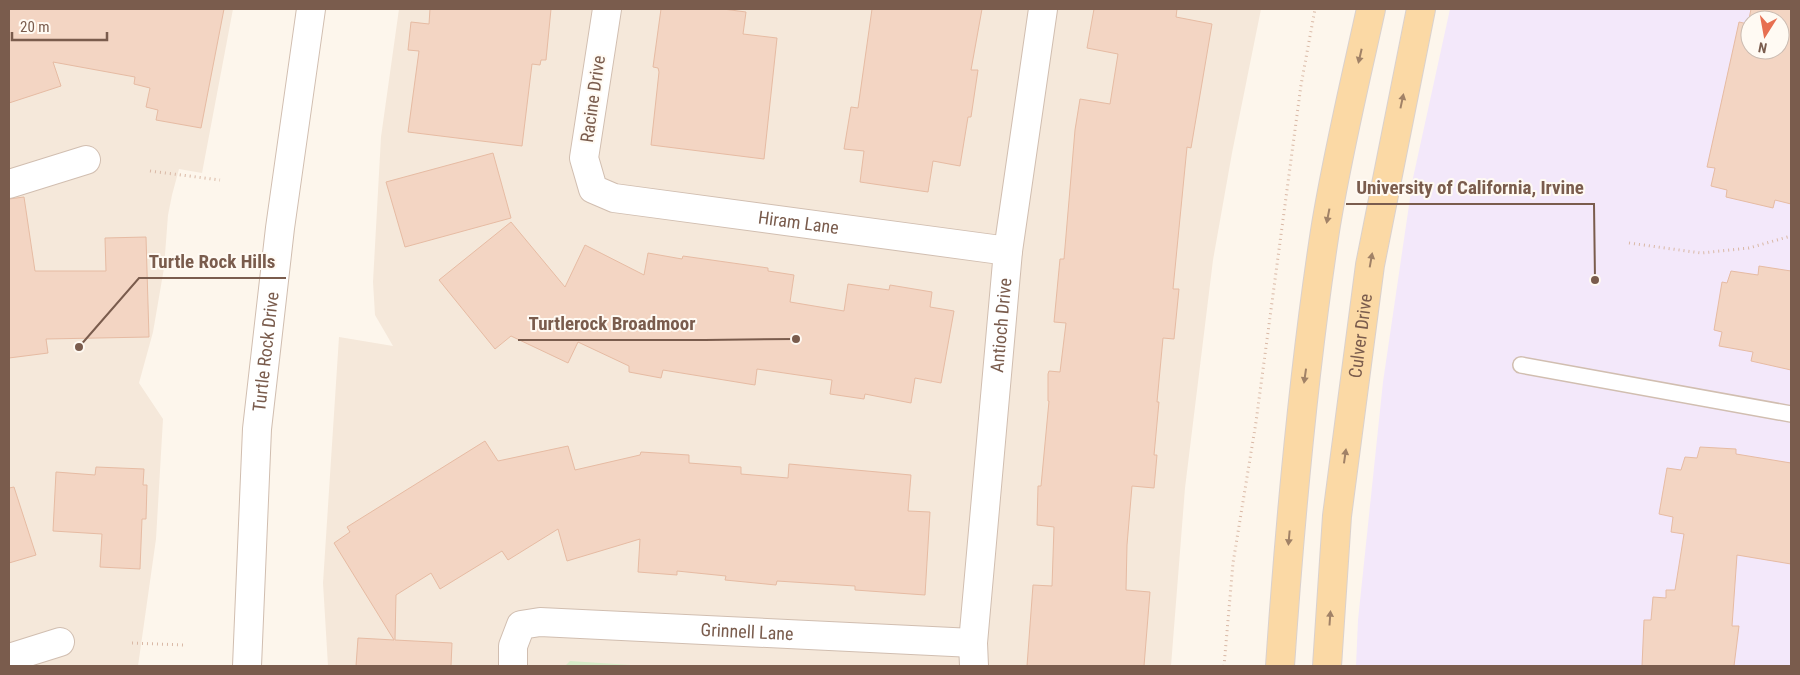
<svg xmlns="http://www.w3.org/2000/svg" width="1800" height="675" viewBox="0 0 1800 675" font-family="'Roboto Condensed',sans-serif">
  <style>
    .residential { fill: #f5e8da }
    .education { fill: #f3e8fa; fill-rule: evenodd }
    .green { fill: #d8ecc9 }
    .building { fill: #f3d5c3; stroke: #e6bba3; fill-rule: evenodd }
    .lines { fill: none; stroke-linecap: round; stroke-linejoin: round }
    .service-casing { stroke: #d1beb0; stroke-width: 18 }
    .minor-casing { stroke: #d1beb0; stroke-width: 30 }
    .tertiary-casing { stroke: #d1beb0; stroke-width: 30 }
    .primary-casing { stroke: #dad1cd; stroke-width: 30 }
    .path { stroke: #d9b8a5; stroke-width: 3; stroke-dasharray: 1 4; stroke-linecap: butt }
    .service { stroke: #fff; stroke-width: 15 }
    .minor { stroke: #fff; stroke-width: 28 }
    .tertiary { stroke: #fff; stroke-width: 28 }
    .primary { stroke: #fbd9a5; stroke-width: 28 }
    .oneway { fill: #a18267 }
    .labels { text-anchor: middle; stroke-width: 4; stroke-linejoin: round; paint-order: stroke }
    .street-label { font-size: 18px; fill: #7a5c4d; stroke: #fffaf3 }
    .leader { fill: none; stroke: #7a5c4d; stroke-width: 2 }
    .callout-dot { fill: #7a5c4d; stroke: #fffaf3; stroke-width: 2 }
    .callout-label { font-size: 19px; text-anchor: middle; font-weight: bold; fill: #7a5c4d; stroke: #fffaf3; stroke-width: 4; stroke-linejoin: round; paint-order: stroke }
  </style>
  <rect width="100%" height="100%" fill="#fdf6ec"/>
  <!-- residential -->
  <path class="residential" d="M9,9h224l-31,164 -23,-4 -7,26 -4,20 -4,53 -11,64 -14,51 24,36 -7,120 -18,127h-129z
    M399,9h862l-29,144 -19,107 -28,228 -14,178h-843l-5,-83 16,-246 54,9 -18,-31 -2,-33 8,-145z"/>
  <!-- education -->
  <path class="education" d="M1450,9h341v657h-435l2,-46 25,-238 30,-204zM1750,20h30v30h-30z"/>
  <!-- green -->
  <path class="green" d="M570,661l76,5h-81z"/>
  <!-- building -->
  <path class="building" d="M9,9h215l-23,119 -45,-8 2,-10 -12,-3 4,-19 -16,-4 1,-7 -82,-15 8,24 -52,17z
    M430,9h121l-5,51h-5l-1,5 -8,-1 -10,82 -114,-14 11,-81 -11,-1 3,-28 18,2z
    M661,9h62l23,3 -3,22 34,4 -13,121 -113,-14 8,-73 -1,-4 -5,-1z
    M872,9h110l-11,61h7l-7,47h-3l-8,49 -27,-5 -5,31 -68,-10 4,-31 -20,-2 7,-42 7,1z
    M1094,9h83l-1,8 36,7 -21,124 -4,-1 -14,142h6l-5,50 -11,-1 -6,64h2l-5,53h3l-3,33 -22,-2 -5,59 -1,45 24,2 -6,74h-117l6,-81 19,1 2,-59 -17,-2 1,-39h3l8,-85h-1v-27l1,-3 11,1 6,-49 -12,-1 6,-63h4l11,-129 5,-31 30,5 8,-50 -31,-6z
    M1751,9h40v195l-16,-4 -2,8 -47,-11 1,-7 -16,-4 4,-18 -8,-1 32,-145 9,2zM1750,20h30v30h-30z
    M493,153l18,65 -106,29 -19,-65z
    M24,197l11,74h71l-1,-33 41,-1 3,100 -103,2 2,14 -39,5v-159z
    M511,222l54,65 20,-42 59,30 4,-22 34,6 1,-3 85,12v3l26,4 -4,27 54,9 4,-27 41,6 1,-5 42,7 -2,15 24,4 -13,72 -26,-5 -4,25 -46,-9 -1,5 -34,-5 2,-14 -75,-11 -2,16 -92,-15 -2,8 -32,-6v-6l-51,-24 -10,21 -57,-27 -16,13 -56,-69z
    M1759,266l32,5v99l-40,-9 2,-9 -34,-6 3,-14 -8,-2 8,-48 5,1 4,-12 27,4z
    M485,441l13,20 70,-15 7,24 65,-15 1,-3 48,3v8l52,4v7l47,4 1,-14 122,11 -3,36 22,1 -5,83 -70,-5v-4l-78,-5 -1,4 -51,-5 1,-4 -49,-5v4l-39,-3 2,-33 -73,22 -9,-32 -50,31 -6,-9 -62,38 -9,-16 -35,22 -1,45 57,3 -1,23h-95l2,-28 36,2 -60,-97 16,-11 -3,-5z
    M1700,447l36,2v5l55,9v101l-54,-9 -5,71h7l-5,40h-92l2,-46h7l2,-23 13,1v-8h9l9,-56 -13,-2 2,-15 -14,-3 8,-46 14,2 4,-13 12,1z
    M96,467l48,2 -1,16h4l-1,34h-4l-2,50 -40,-2 2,-33 -49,-3 3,-59 39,3z
    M14,487l22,68 -27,8v-75z"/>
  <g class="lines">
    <!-- service casing -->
    <g class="service-casing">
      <path id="service" d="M1521,365l270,49"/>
    </g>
    <!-- minor casing -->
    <g class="minor-casing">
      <g id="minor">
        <path id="s1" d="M607,9l-23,149 9,31 21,9 394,53"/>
        <path d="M9,184l77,-24"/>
        <path d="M9,658l51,-16"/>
        <path id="s2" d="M513,666v-20l8,-21 19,-3 433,21"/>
        <path id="s3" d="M974,666l-1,-23 35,-392 35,-242"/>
      </g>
    </g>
    <!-- tertiary casing -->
    <g class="tertiary-casing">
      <g id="tertiary">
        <path id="s4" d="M247,666l10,-237 23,-201 31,-219"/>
      </g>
    </g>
    <!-- primary casing -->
    <g class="primary-casing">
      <g id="primary">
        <path d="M1280,666c10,-146 23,-291 45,-435 12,-75 30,-149 46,-222"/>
        <path id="s5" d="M1327,666l10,-150 33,-251 51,-256"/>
      </g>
    </g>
    <!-- path -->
    <path class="path" d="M150,171l70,9
      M1629,243l72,10 48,-5 42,-12
      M132,643l51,2
      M1224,666l9,-103 23,-141 45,-337 14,-76"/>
    <!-- service -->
    <use href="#service" class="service"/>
    <!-- minor -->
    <use href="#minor" class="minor"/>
    <!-- tertiary -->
    <use href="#tertiary" class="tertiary"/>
    <!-- primary -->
    <use href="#primary" class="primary"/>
  </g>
  <!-- one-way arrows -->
  <defs><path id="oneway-solid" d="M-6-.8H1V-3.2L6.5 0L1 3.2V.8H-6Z" transform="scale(1.25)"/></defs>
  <g class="oneway">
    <use href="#oneway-solid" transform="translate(1360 56) rotate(103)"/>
    <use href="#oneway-solid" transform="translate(1402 101) rotate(-78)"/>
    <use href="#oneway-solid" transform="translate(1328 216) rotate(101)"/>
    <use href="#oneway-solid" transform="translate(1371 260) rotate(-80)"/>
    <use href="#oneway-solid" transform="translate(1305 376) rotate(98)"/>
    <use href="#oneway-solid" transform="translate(1345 456) rotate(-82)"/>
    <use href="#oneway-solid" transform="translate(1289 538) rotate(95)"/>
    <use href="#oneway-solid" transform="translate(1330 618) rotate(-86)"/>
  </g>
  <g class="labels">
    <!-- street labels -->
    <g class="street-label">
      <text transform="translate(593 99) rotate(-82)" y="6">Racine Drive</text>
      <text dy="6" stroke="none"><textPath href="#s1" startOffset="392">Hiram Lane</textPath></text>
      <text dy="6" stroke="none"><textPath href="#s3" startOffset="342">Antioch Drive</textPath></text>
      <text dy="6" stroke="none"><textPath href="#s5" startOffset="332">Culver Drive</textPath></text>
      <text dy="6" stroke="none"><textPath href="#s4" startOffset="315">Turtle Rock Drive</textPath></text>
      <text dy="6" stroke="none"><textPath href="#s2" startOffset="269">Grinnell Lane</textPath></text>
    </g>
  </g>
  <!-- callouts -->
  <path class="leader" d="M1595 280L1594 204H1346M79 347L139 278H286M796 339L705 340H518"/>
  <g class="callout-dot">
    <circle cx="1595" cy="280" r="5"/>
    <circle cx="79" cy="347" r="5"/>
    <circle cx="796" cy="339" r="5"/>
  </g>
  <g class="callout-label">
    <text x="1470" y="194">University of California, Irvine</text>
    <text x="212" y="268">Turtle Rock Hills</text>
    <text x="612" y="330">Turtlerock Broadmoor</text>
  </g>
  <!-- border -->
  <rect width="1800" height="675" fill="none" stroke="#7a5c4d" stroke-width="20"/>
  <!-- north arrow -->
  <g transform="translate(1765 35) rotate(191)"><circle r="24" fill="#fffaf3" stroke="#cabbb1"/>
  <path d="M0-4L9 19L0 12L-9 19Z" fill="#e76f51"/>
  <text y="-8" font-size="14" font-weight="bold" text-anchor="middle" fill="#7a5c4d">N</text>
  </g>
  <!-- scale -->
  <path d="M12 32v8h95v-8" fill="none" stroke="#7a5c4d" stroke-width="2.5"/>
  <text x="20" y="32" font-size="15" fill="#7a5c4d" stroke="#fffaf3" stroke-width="4" paint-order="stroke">20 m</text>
</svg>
